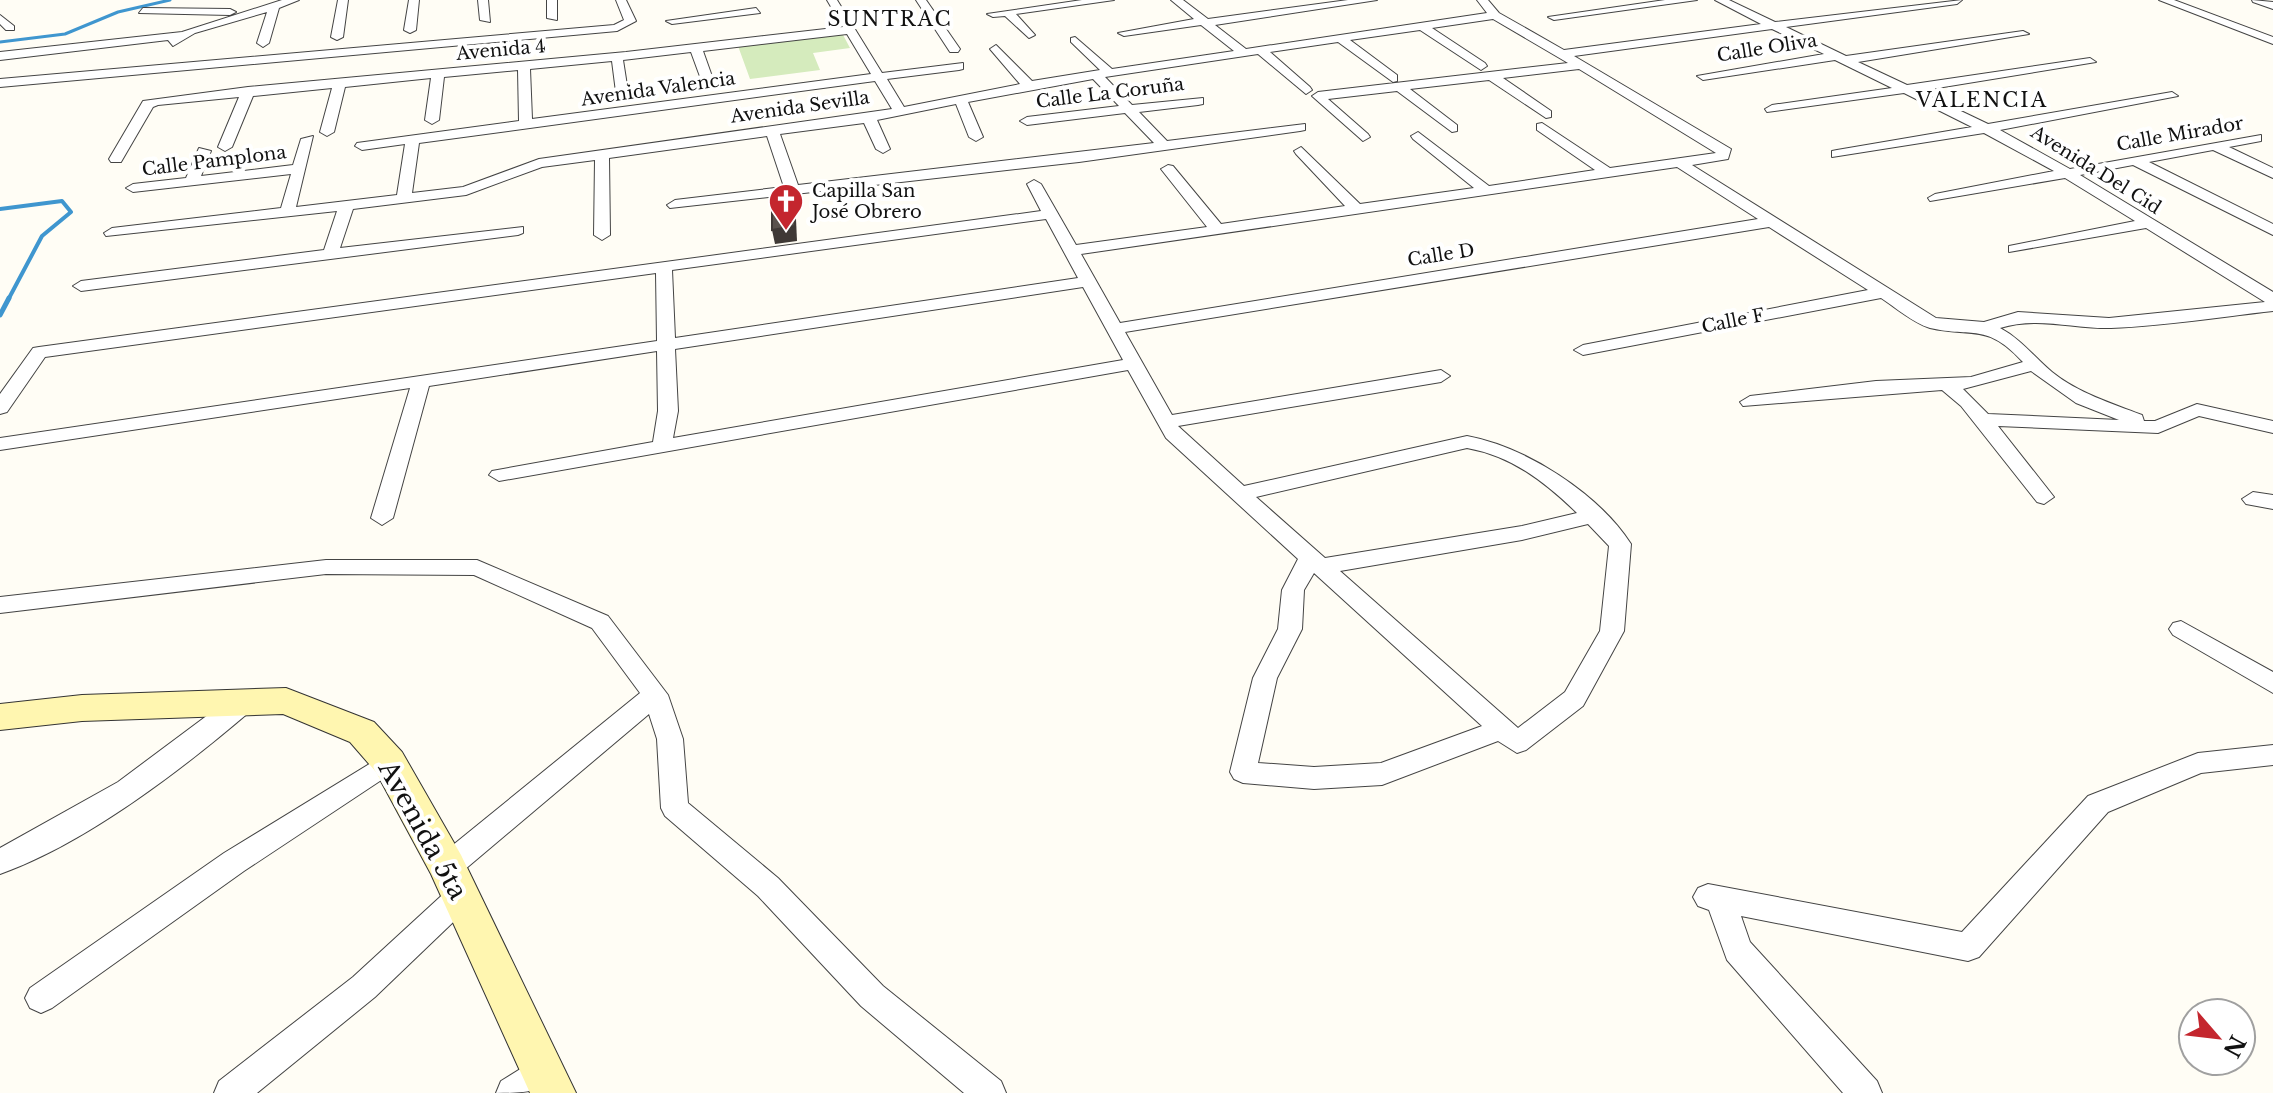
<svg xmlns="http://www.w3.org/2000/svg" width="2273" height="1093" viewBox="0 0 2273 1093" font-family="'Libre Baskerville',serif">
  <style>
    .green { fill: #d5ebbd }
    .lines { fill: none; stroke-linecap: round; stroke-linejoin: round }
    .stream-far2 { stroke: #3f96cf; stroke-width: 3 }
    .stream-far1 { stroke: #3f96cf; stroke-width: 4 }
    .stream { stroke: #3f96cf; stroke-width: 5 }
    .street-casing { stroke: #444; stroke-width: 2 }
    .secondary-casing { stroke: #333; stroke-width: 2 }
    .street { fill: #fff; fill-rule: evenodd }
    .secondary { fill: #fff6b0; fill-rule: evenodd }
    .shaded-wall { fill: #3f3936 }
    .building { fill: #5a524d; stroke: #3f3936; stroke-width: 2 }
    .labels { text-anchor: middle; stroke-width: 8; stroke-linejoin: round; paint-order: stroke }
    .far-street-label { font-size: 18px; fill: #111; stroke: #fff }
    .far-poi-label { font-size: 18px; fill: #111; stroke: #fff; text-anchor: start }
    .far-neighbourhood-label { font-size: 20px; letter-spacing: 2px; fill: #111; stroke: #fff }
    .near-street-label { font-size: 26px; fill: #111; stroke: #fff }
  </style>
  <rect width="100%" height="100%" fill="#fffdf5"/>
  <!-- green -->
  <path class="green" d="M842,33l8,15 -37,5 7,17 -70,9 -12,-33z"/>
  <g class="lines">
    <!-- stream-far2 -->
    <path class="stream-far2" d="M0,42l65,-8 53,-22 52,-12"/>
    <!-- stream-far1 -->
    <path class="stream-far1" d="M0,209l62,-8 9,11 -29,24 -34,64"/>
    <!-- stream -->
    <path class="stream" d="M0,315l9,-17"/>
    <!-- street casing -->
    <g class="street-casing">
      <path id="street" d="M282,0h17l-20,8 -10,35 -6,4 -6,-4 10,-31 -72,21 -22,13 -5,-6 -168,20v-8l182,-20z
        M338,0h10l-5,37 -6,3 -6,-3z
        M409,0h10l-3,30 -6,3 -6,-3z
        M478,0h10l2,22 -10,-2z
        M547,0h10v20l-10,-2z
        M616,0h10l10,21 -19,10 -617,56v-8l614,-54 10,-5z
        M827,0h10l45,73 81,-10v6l-4,1 -72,9 17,28 116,-23 -30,-35 6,-4 36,36 68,-11 -29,-28v-4l4,-1 37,32 122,-18 -33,-26 -77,11 -6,-3 76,-14 -23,-19h12l25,19 140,-19h29l-162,25 31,24 241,-36 -10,-13h11l11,13 65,37 197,-26 -46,-24h14l46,22 187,-22 -5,4 -171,23 60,29 177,-25 6,3 -171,28 49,23 183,-27 6,4 -177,29 69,33 184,-32 6,4 -178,34 70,39 191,-34v6l-32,6 44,21v10l-60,-28 -64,12 124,62v11l-140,-70 -53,10 193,117v19c-54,6 -108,15 -162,17 -38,1 -73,-12 -111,0 22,12 33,28 52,44 26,21 59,31 90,43l2,6h11l42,-17 76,17v12l-74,-17 -41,17 -160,-7 56,71 -10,7 -7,-2 -76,-96 -19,-16 -199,16 -3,-4 10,-6 126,-15 95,-4 52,-15c-37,-40 -50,-24 -93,-34 -17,-5 -35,-21 -49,-30l-298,57 -9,-5 9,-5 285,-55 -99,-63 -644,105 47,83 269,-45 9,6 -9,6 -263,44 66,60 223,-50c59,11 131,57 164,108l-7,87 -41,75 -57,44 -9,3 -19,-12 -116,44 -68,4 -71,-6 -9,-4 -4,-7 23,-94 25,-49 4,-39 16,-31 -132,-121 -38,-68 -629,111 -10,-6 3,-4 161,-29 5,-31 -1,-60 -228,35 -36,132 -11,7 -11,-7 39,-130 -410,62v-12l657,-97 -1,-68 -611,84 -38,55 -7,2v-20l33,-46 6,-1 1002,-136 -14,-27 7,-4 7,4 35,61 131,-18 -46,-58 7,-4 5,1 48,58 124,-18 -49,-52 -2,-3 7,-4 59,57 114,-16 -61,-49 -2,-3 7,-4 71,54 106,-16 -58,-40v-6l5,-1 68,45 106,-15 -137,-84 -76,9 48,33v6l-5,1 -57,-38 -79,9 47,36v6l-5,1 -55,-41 -69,8 40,35 2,3 -7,4 -51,-45 6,-4 250,-29 -75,-44 -61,9 53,35 2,3 -6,4 -61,-40 -70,10 47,35v6l-4,1 -55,-40 -68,10 40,35 2,3 -6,4 -48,-40 -153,23 27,28 71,-7v6l-5,1 -59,7 28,29 138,-17v6l-5,1 -221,31 -409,46 -3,-3 8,-5 109,-13 -17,-51 -158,22 1,77 -8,5 -8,-5 1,-75 -53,7 -76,28 -113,14 -13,39 183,-21v6l-5,2 -437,56 -8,-5 8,-5 243,-31 13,-39 -231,25 -2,-3 8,-5 169,-20 10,-34 -158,18 -7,-4 7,-4 53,-6 13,-30 12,3 -10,25 92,-11 8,-26 12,-3 -17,71 101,-12 8,-51 -43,6 -7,-4 2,-3 162,-22 -1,-51 -74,7 -5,43 -7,4 -7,-4 6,-42 -86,9 -11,45 -7,4 -7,-4 12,-44 -79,8 -21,51 -7,4 -7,-4 21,-50 -81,8 -5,2 -32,55h-10l-2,-3 34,-58 105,-14 378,-35 217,-25zM1772,29l52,25 -127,22 6,4 132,-20 57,28 -120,17 -7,4 2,3 137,-19 68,34 -135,23 -5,1v6l152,-24 70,38 -119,23 -7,4 2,3 135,-23 70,43 -126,25v6l137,-24 119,74 -156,16 -91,-6 -34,10 -48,-4 -244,-153 36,-6 3,-10 -157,-93zM847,34l24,40 -339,45 -2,-50 82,-8 4,31 6,4 6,-4 -5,-32 68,-8 11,30 6,4 6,-4 -11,-31zM1093,79l26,27 -92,11 -7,4 7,4 98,-12 29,30 -356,42 -18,-51 84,-11 12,26 7,4 7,-4 -13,-29 79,-16 13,33 7,4 7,-4 -15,-35zM875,81l17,28 -353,50 -76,28 -51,6 7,-50zM1677,167l81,52 -638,104 -39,-69zM1046,219l32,59 -403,60 -3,-68zM1083,287l40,73 -450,78 5,-27 -3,-62zM2031,371l45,32 43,17 -131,-6 -25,-25zM1467,448c45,8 78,34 110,65l-55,13 -197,32 -69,-61zM1588,524l21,22 -9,85 -35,61 -47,36 -178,-157 182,-31zM1314,573l168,153 -101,37 -67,4 -56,-4 19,-85 25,-49 2,-39z
        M916,0h10l34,49 -2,3h-8z
        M1082,0h32l-98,14 19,21 -6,3 -24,-22 -12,1 -6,-3z
        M1665,0h32l-143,20 -6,-3z
        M2159,0h15l99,37v7z
        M2252,0l21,2v7l-20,-7z
        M143,8l87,1 6,3 -6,3 -91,-2z
        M756,8l4,5 -88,11 -6,-3z
        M0,15l14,11v4h-8l-6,-6z
        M2253,492l20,3v14l-27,-5 -4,-5z
        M326,560h151l131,56 60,79 15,44 5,64 90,75 105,108 118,95 5,12h-42l-103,-87 -103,-110 -93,-80 -4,-8 -4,-69 -8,-25 -192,162 -10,3 -10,-3 -4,-9 4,-9 203,-165 -48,-65 -118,-53 -148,-1 -326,39v-16z
        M2181,621l92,51v21l-100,-58 -4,-6 4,-6z
        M245,692l9,2 4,7 -4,7c-70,60 -167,135 -254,166v-26l118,-66 118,-88z
        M2273,745v20l-72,8 -93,39 -129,145 -11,4 -227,-45 9,26 127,139 5,12h-39l-116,-133 -18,-50 -11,-4 -5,-9 5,-9 10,-4 254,48 126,-136 110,-43z
        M389,752l9,3 4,7 -4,7 -154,102 -192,137 -11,5 -11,-5 -5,-10 5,-10 194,-135z
        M461,883l10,4 5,9 -5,9 -96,92 -118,96h-43l5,-12 134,-104 98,-90z
        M541,1056l12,5 4,11c-11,21 -35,21 -61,21l5,-12z"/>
    </g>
    <!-- secondary casing -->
    <g class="secondary-casing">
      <path id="secondary" d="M286,688l88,34 28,30 59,103 115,238h-46l-99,-219 -55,-102 -26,-30 -67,-28 -201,7 -82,9v-26l82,-9z"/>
    </g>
    <!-- street -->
    <use href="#street" class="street"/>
    <!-- secondary -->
    <use href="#secondary" class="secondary"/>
  </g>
  <!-- shaded-wall -->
  <path class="shaded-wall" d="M793,205l3,14 1,22 -22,3 -3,-14z"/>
  <!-- building -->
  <path class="building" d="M793,205l2,21 -23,4v-24z"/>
  <!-- icons -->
  <defs>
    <g id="church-pin" transform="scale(1.8)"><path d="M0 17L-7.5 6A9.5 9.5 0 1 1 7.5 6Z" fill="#c4262e" stroke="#fff"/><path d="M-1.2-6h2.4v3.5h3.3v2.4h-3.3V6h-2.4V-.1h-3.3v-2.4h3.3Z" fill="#fff"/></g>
  </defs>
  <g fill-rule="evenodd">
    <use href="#church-pin" x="786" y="201"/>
  </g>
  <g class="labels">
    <!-- far-street labels -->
    <g class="far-street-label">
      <text transform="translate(1767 48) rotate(-9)" y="6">Calle Oliva</text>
      <text transform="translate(501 50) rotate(-5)" y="6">Avenida 4</text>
      <text transform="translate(658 89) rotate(-8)" y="6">Avenida Valencia</text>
      <text transform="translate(1110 93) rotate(-7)" y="6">Calle La Coruña</text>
      <text transform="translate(800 107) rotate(-8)" y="6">Avenida Sevilla</text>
      <text transform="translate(2180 134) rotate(-10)" y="6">Calle Mirador</text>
      <text transform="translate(214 161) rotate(-7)" y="6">Calle Pamplona</text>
      <text transform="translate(2096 170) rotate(32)" y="6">Avenida Del Cid</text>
      <text transform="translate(1441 255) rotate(-9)" y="6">Calle D</text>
      <text transform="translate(1733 321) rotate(-11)" y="6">Calle F</text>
    </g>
    <!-- far-poi labels -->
    <g class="far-poi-label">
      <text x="812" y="197">Capilla San<tspan x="812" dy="21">José Obrero</tspan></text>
    </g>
    <!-- far-neighbourhood labels -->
    <g class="far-neighbourhood-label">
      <text x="890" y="26">SUNTRAC</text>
      <text x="1982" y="107">VALENCIA</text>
    </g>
    <!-- near-street labels -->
    <g class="near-street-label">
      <text transform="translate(423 830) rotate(61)" y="9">Avenida 5ta</text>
    </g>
  </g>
  <!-- north arrow -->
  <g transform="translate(2217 1037) rotate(118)"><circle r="38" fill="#ffffff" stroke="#a0a0a0" stroke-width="2"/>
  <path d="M0-6L14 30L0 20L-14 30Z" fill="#c4262e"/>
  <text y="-12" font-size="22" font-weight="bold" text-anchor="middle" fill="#111111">N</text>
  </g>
</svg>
